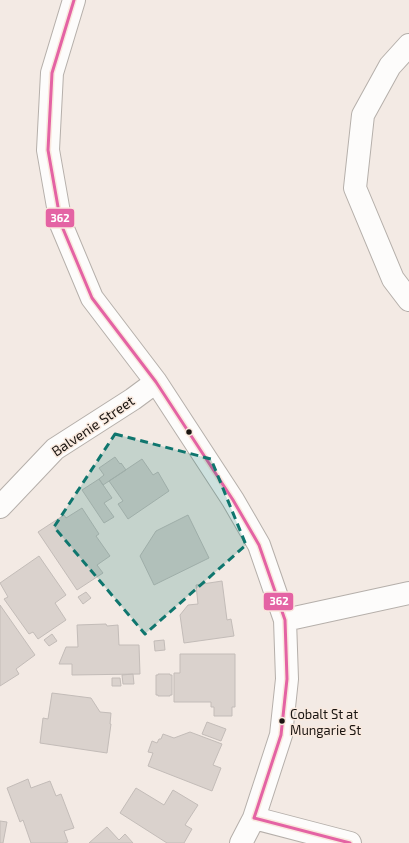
<svg xmlns="http://www.w3.org/2000/svg" width="409" height="843" viewBox="0 0 409 843" font-family="'Exo 2',sans-serif">
  <style>
    .building { fill: #dad2cd; stroke: #c3bcb8 }
    .lines { fill: none; stroke-linecap: round; stroke-linejoin: round }
    .minor-casing { stroke: #b5afaa; stroke-width: 24 }
    .minor { stroke: #fdfcfb; stroke-width: 22 }
    .bus-1-casing { stroke: #f9e9de; stroke-width: 6 }
    .bus-1 { stroke: #e463a4; stroke-width: 3 }
    .marked { fill: #0f766e; fill-opacity: 0.2; stroke: #0f766e; stroke-width: 3; stroke-dasharray: 8 5; stroke-linejoin: round }
    .bus-dot { fill: #1a1511; stroke: #f9e9de; stroke-width: 1.5 }
    .labels { text-anchor: middle; stroke-width: 3; stroke-linejoin: round; paint-order: stroke }
    .bus-label { font-size: 13px; fill: #1a1511; stroke: #f9e9de; text-anchor: start }
    .street-label { font-size: 14px; fill: #1a1511; stroke: #f9e9de }
    .line-badge { stroke: #f9e9de; stroke-width: 1.5 }
    .badge-label { font-size: 11px; text-anchor: middle; font-weight: bold; fill: #fff }
  </style>
  <rect width="100%" height="100%" fill="#f3eae4"/>
  <!-- building -->
  <path class="building" d="M115,457l5,7 1,-1 5,7 -23,15 -4,-6 5,-4 -5,-7z
    M142,459l11,16 5,-3 11,19 -41,28 -10,-15 5,-3 -14,-20z
    M99,479l13,19 -8,5 10,14 -10,6 -22,-33z
    M82,508l17,26 -3,2 14,20 -13,9 6,8 -26,17 -39,-58 26,-17 2,3z
    M188,515l21,43 -55,27 -14,-29 16,-25z
    M39,556l27,39 -11,8 11,17 -28,19 -5,-7 -4,2 -25,-35 4,-2 -8,-14z
    M222,581l5,39 4,-1 3,17 -50,7 -4,-28 8,-10 10,-1 -2,-19z
    M86,592l5,6 -8,6 -5,-7z
    M0,605l35,50 -19,14 3,5 -19,12z
    M106,624l1,2 11,-1 1,20h20l1,29 -68,1v-11h-13l7,-17h12l-1,-22z
    M52,634l5,7 -8,5 -5,-6z
    M164,640l1,10 -10,1 -1,-10z
    M180,654h55v53h-3v9h-18v-9h-3v-5h-37v-29h6z
    M133,674l1,10h-11l-1,-9z
    M158,674h12v1h2v20h-2v1h-12v-1h-2v-20h2z
    M112,678h8l1,8h-9z
    M52,693l39,5 9,14 11,1 -1,11h1l-4,29 -67,-10 3,-25 5,1z
    M207,722l19,7 -5,12 -19,-7z
    M190,732l32,12 -9,21 8,3 -9,23 -64,-25 5,-13 -5,-1 4,-11 5,2 2,-4h2l2,-5 11,4z
    M28,779l3,9 19,-7 6,15 5,-2 13,34 -10,3 4,11 -4,1h-33l-8,-23 -3,2 -13,-34z
    M136,788l28,17 9,-15 25,15 -13,20 7,4 -8,14h-17l-47,-30z
    M0,821l7,1 -4,21h-3z
    M107,827l12,13 6,-6 8,9h-44z"/>
  <g class="lines">
    <!-- minor casing -->
    <g class="minor-casing">
      <path id="minor" d="M74,0l-22,73 -4,77 13,74 31,74 64,84 77,118 26,45 26,75 2,59 -6,56 -27,83 -13,25
        M409,45l-19,21 -27,49 -8,73 38,91 16,21
        M0,507l55,-58 78,-50 23,-17
        M285,620l124,-27
        M254,818l96,25"/>
    </g>
    <!-- minor -->
    <use href="#minor" class="minor"/>
    <!-- bus-1 casing -->
    <g class="bus-1-casing">
      <path id="bus-1" d="M74,0l-22,73 -4,77 13,74 31,74 64,84 77,118 26,45 26,75 2,59 -6,56 -27,83
        M254,818l96,25"/>
    </g>
    <!-- bus-1 -->
    <use href="#bus-1" class="bus-1"/>
  </g>
  <!-- marked area -->
  <path class="marked" d="M115,434l96,25 35,86 -101,89 -91,-107z"/>
  <!-- markers -->
  <g class="bus-dot">
    <circle cx="189" cy="432" r="3.5"/>
    <circle cx="282" cy="721" r="3.5"/>
  </g>
  <g class="labels">
    <!-- bus labels -->
    <g class="bus-label">
      <text x="290" y="719">Cobalt St at<tspan x="290" dy="16">Mungarie St</tspan></text>
    </g>
    <!-- street labels -->
    <g class="street-label">
      <text transform="translate(93 426) rotate(-34)" y="5">Balvenie Street</text>
    </g>
  </g>
  <g class="line-badge">
    <rect x="45" y="208" width="30" height="20" rx="4" fill="#e463a4"/>
    <rect x="263" y="592" width="31" height="19" rx="4" fill="#e463a4"/>
  </g>
  <g class="badge-label">
    <text x="60" y="222">362</text>
    <text x="279" y="605">362</text>
  </g>
</svg>
